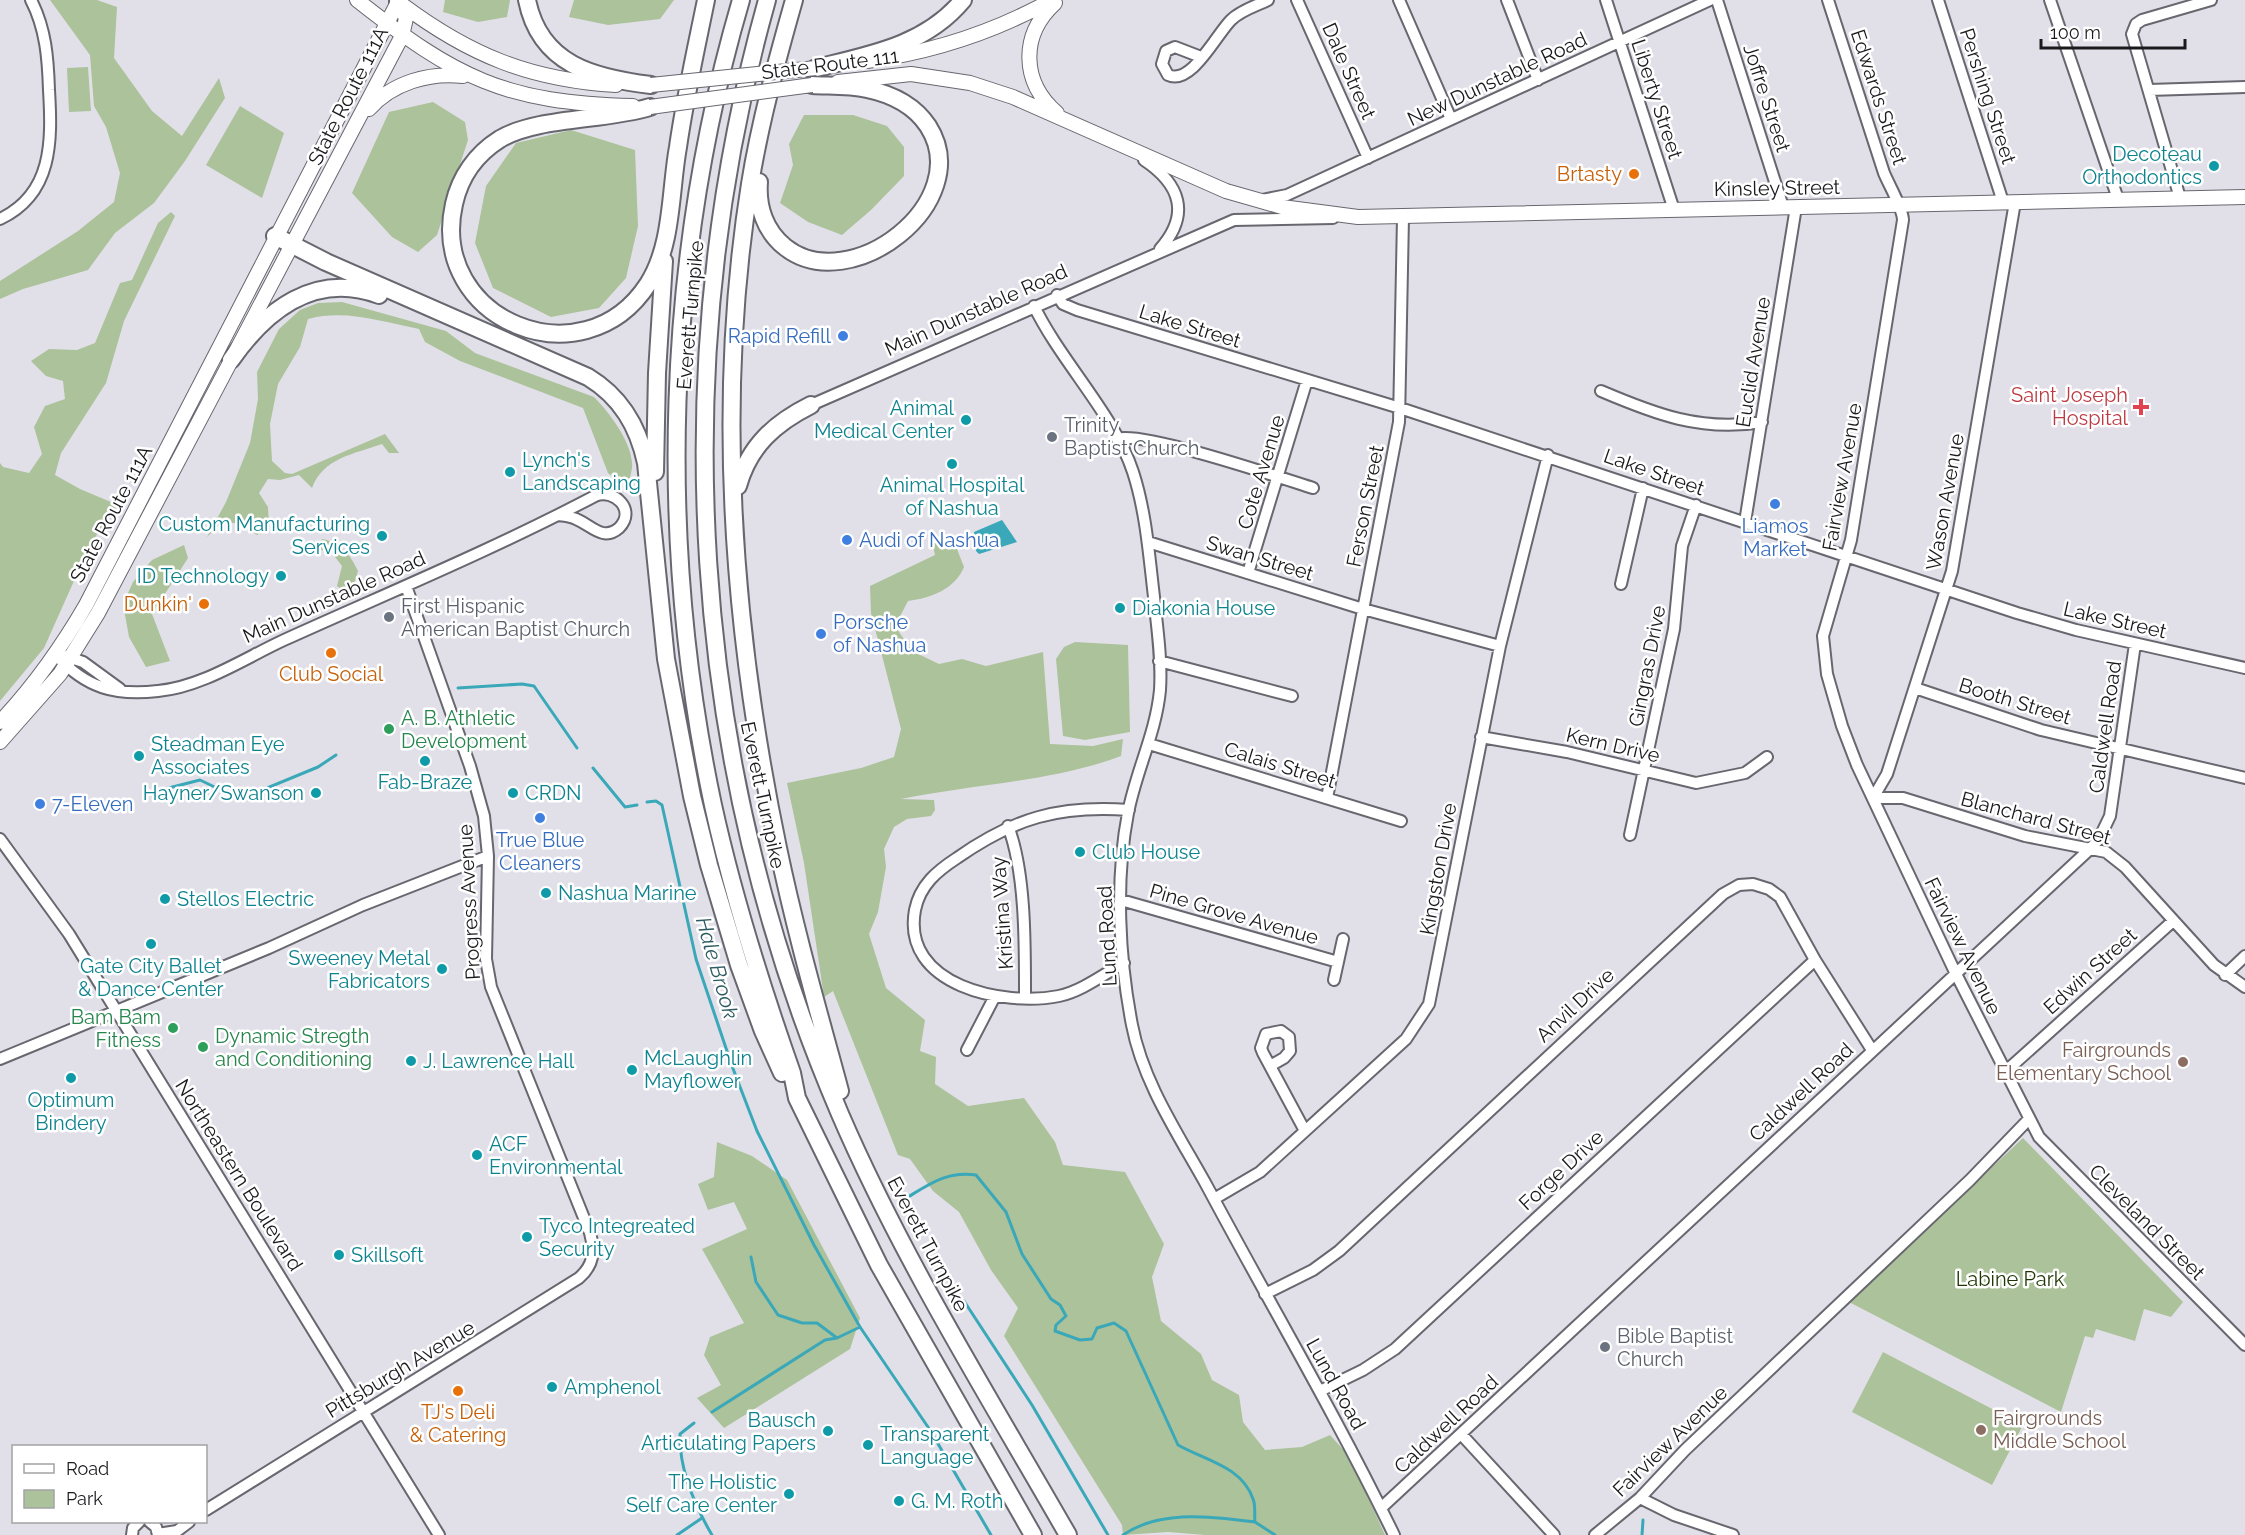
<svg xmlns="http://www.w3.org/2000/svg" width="2245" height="1535" viewBox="0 0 2245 1535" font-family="Raleway,sans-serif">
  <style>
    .green { fill: #acc29a }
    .water { fill: #3aa8b8 }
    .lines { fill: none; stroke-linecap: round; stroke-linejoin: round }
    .stream { stroke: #3aa8b8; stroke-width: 3 }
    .minor-casing { stroke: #67676f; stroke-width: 14 }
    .major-casing { stroke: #67676f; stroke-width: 16 }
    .highway-casing { stroke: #67676f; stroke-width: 20 }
    .minor { stroke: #fff; stroke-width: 10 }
    .major { stroke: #fff; stroke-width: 14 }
    .highway { stroke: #fff; stroke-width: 16 }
    .major-bridge-casing { stroke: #67676f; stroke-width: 16; stroke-linecap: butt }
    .major-bridge { stroke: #fff; stroke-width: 14 }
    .culture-dot { fill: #0f9aa8; stroke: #fff; stroke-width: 2 }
    .food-dot { fill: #e8710a; stroke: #fff; stroke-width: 2 }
    .shop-dot { fill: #3f7fe0; stroke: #fff; stroke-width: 2 }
    .health-dot { fill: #e0444e; stroke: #fff; stroke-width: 2 }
    .worship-dot { fill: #6b7280; stroke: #fff; stroke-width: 2 }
    .leisure-dot { fill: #2e9e5b; stroke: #fff; stroke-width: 2 }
    .education-dot { fill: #8d6e63; stroke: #fff; stroke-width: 2 }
    .labels { text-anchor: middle; stroke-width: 5; stroke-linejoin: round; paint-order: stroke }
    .street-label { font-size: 20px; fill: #1a1a1d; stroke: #fff }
    .culture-label { font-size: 20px; fill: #0d838f; stroke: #fff; text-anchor: start }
    .food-label { font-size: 20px; fill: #c56008; stroke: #fff; text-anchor: end }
    .shop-label { font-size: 20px; fill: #366cbe; stroke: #fff; text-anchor: start }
    .health-label { font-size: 20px; fill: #be3a42; stroke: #fff; text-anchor: end }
    .worship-label { font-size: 20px; fill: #5b616d; stroke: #fff; text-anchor: start }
    .leisure-label { font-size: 20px; fill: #27864d; stroke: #fff; text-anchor: start }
    .education-label { font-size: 20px; fill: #785e54; stroke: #fff; text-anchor: end }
    .park-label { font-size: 20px; fill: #1f3504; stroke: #fff }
    .water-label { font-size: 21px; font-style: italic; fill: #2d5b62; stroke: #fff }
  </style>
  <rect width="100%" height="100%" fill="#e1e0e9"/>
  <!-- green -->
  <path class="green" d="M50,0h47l20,7 -3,51 38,53 30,25 37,-58 6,20 -40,63 -31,42 -39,30 -27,37 -65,19 -23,10v-18l78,-50 36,-29 6,-29 -14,-46 -12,-21 -4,-51z
    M445,0h65l-3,17 -29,5 -35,-10z
    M574,0h100l-14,19 -52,6 -39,-8z
    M88,67l3,44 -22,1 -2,-44z
    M433,102l32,20 3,18 -31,95 -19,17 -26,-15 -40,-44 37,-81z
    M240,106l44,27 -22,65 -56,-33z
    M804,115h49l34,11 17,21v29l-33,34 -29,25 -34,-13 -28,-19 13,-38 -4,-21z
    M571,130l64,20 3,76 -12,52 -27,30 -48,9 -58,-29 -18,-45 11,-57 30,-43z
    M171,212l4,4 -51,105 -18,62 -45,70 -6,22 25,14 38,16 -22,31 -18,36 -34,76 -44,53v-238l3,4 26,6 13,-19 -8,-27 11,-21 20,-7 -2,-18 -17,-5 -15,-15 18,-12 28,1 18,-7 25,-60 12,-3 26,-57z
    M342,302l104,29 29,22 119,44c15,15 37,44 38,66 1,5 -2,13 -3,19h-10l-11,-9 -25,-65 -123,-47 -35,-19 -6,-13c-37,-7 -73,-20 -111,-10l-8,28 -22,37 -8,40 2,37 13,12 7,1 93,-40 14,19h-10l-7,-9c-28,10 -59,14 -70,44l-13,-13 -19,5 -12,-1 -9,14 9,14 1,21 -12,7 -19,-12h-17l-14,14 19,-35 24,-59 8,-44 -1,-27 22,-43 21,-19 18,-7z
    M948,537l9,12 7,18c-9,22 -33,31 -56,34l-13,25 17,25 27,13 23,-5 24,7 57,-14 7,92 43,2 30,-7 -2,17c-69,26 -148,28 -220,43l33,1 1,10 -4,6 -24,3 -13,8 -10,22 2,18 -8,45 -9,22 17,54 39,32 -5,31 16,6 -1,27 33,22 56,-8 31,44 8,23 62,7 39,72 -12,33 9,44 40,33 11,26 27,15 4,27 22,28 37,-3 28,-12 20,22 35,78h-180l-37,-3 -45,3 -1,-10 -118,-189 14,-28 -27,-38 -32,-58 -26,-21 -23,-32 -12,-4 -65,-164 -9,6 -20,-134 -17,-80 74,-15 33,-11 7,-28 -30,-116 -1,-27 65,-31 -3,-13z
    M322,539c19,4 28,15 36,32l-4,13 -7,10 -10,-8 5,-20 -10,-13 -14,-4z
    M184,545l4,13 -36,56 18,47 -24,6 -17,-30 -6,-33 10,-22 19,-22z
    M1075,642l53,3 2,87 -45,8 -22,-4 -7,-77 8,-12z
    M2023,1138l160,164 -12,15 -27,-8 -9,32 -39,-12 -3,9 -8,-2 -24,76 -212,-110z
    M717,1142l35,14 35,24 73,138 -10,31 -126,79 -27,-30 24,-13 -17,-30 6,-18 34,-14 -42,-74 45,-20 -13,-27 -26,8 -10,-26 16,-7z
    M1883,1352l140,73 -31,60 -140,-73z"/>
  <!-- water -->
  <path class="water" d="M1002,520l15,22 -38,12 -3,-3 -2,-19z"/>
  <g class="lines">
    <!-- stream -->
    <path class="stream" d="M458,688l64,-4 12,2 43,62
      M593,768l32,39 12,-2
      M149,793l51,-13 25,12
      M237,796l8,1 73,-30 18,-12
      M647,802l9,-1 6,4 34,154 36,107 25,65 57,114 46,82 -23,11 -12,2 -113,72
      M908,1197c23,-14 40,-26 68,-22l30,37 16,42 29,45 9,6 6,11 -10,9 -1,6 25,9 12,-1 5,-11 17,-5 12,8 52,114c26,15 64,21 75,54 3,6 1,16 2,23l20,13
      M751,1257l5,25 22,33 24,8h15l20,15
      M964,1301l68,104 76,130
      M860,1327l70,103 61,105
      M694,1423l-14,11c-1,34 15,72 32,101
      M677,1535l25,-17
      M1123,1535c38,-26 88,-18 132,-13
      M1642,1535l1,-15"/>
    <!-- minor casing -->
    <g class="minor-casing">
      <path id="minor" d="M1297,0l71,158
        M1399,0l52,119
        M1507,0l31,80
        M1606,0l68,210
        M1717,0l66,207
        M1828,0c19,58 37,115 56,173 5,12 19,36 19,47l-52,320 -28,96 4,38 15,52 15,39 98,207 84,165 206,208
        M1938,0l65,202
        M2050,0l68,199
        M1201,57l-26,-10 -9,4 -4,13 6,11c23,11 48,-40 63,-55 10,-10 25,-14 37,-20
        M2149,90l96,-3
        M1144,160c36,24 47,54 16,89
        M2180,198l-48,-164 4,-10 6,-4 69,-20
        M1262,200l25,-5 423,-195
        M0,219c53,-25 52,-78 49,-129 -1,-31 -3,-61 -18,-90
        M1057,295l6,9 14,6 323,98 617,205 59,17 169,38
        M1034,306c27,56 80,108 99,166 13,40 16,83 21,125 3,30 8,62 6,93 -4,43 -24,81 -32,123 -13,67 -9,145 4,212 11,58 48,112 76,163 62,116 129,229 186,347
        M1601,391c54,23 100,41 161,31
        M811,405l423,-185 99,-2
        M1117,439c24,-9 164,39 196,49
        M1745,522l51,-315
        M1148,542l215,67 137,37
        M1248,573l59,-193
        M1621,584l22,-96
        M56,655c30,33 59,41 102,36 44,-4 87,-33 126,-51 104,-47 210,-91 311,-144 19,-8 42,14 24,32 -16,14 -28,-3 -43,-9 -6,-3 -12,-3 -18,-4
        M65,656l18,6 37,27
        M1159,661l133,35
        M1915,688l126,42 204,48
        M1481,737l86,15 129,31 49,-10 22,-16
        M1149,744l252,77
        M1327,798l72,-376 4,-205
        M1873,798l14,-24 65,-203 63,-369
        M1873,798h30l122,38 81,16 19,15 89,98 31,22
        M1008,826c18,47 17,121 17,172
        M1630,835l44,-206 8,-83 14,-41
        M0,839l69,95 370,601
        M1121,900l217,62
        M1124,963c-20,11 -42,28 -65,33 -55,11 -158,-10 -144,-86 5,-25 22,-39 42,-52 57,-40 102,-53 172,-48
        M2225,975l20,-19
        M1334,980l9,-41
        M967,1050l28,-54
        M0,1059l269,-111 94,-43 125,-49
        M1270,1066l14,-8 6,-7 -1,-14 -8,-6 -15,3 -5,14 2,5 42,78
        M2005,1072l168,-151
        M1214,1199l46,-27 146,-133 23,-35 71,-358 48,-191
        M1265,1294l48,-24 26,-19 384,-357 16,-9 14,-1 16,5 11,8 35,63 57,90
        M1320,1391l43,-21 32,-21 420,-389
        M1461,1434l93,101
        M1640,1498l34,17 59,20
        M1381,1508l710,-660 8,-9 11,-23 25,-172
        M206,1510l373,-232c15,-13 16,-27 11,-45l-99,-246 -5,-28 2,-103 -4,-40 -14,-50 -64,-180
        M150,1522l6,5 2,8
        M158,1534l19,-3 12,-9
        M132,1535l1,-7 6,-6
        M1595,1535l45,-37 45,-48 285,-270 58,-60"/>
    </g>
    <!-- major casing -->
    <g class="major-casing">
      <path id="major" d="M357,0c99,78 148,103 276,106
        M400,3c69,52 130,77 216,82
        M1055,3c-35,32 -34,79 2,110
        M867,61c66,-9 127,-29 185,-61
        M838,82l73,-8 59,9 43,14 213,94 56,16 76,10 887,-20
        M369,109c23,-26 60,-37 94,-33
        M0,722c34,-36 61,-74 86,-117l312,-603
        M0,742l60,-68 38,-61 304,-577 4,-18 -8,-16"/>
    </g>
    <!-- highway casing -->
    <g class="highway-casing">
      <path id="highway" d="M527,0c13,65 67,78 124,85
        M741,0c-76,259 -84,541 -28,805 20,91 48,180 79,268l5,25 82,167 154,270
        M767,0c-103,367 -78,763 73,1114 63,146 149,283 228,421
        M794,0c-17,60 -34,122 -44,184 -35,219 -17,448 28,664 17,82 40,162 62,243
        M398,2l1,-2
        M816,68c54,-13 110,-23 147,-68
        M650,107c-46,14 -113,10 -150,32 -24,15 -40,38 -46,65 -26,116 129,180 194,80 25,-39 22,-93 30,-137 7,-49 18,-98 28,-147
        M759,182c-2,25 6,49 26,65 65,52 192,-45 143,-121 -14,-21 -37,-32 -61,-37 -18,-4 -36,-3 -55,-4
        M275,236l51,26 262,115c33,20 50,49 58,86l20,196 26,137 17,69 30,100 24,66 19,42
        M231,360c35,-50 84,-89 148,-65
        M655,472l2,-99 7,-112
        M738,486c11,-40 37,-63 73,-81"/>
    </g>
    <!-- minor -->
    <use href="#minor" class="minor"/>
    <!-- major -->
    <use href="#major" class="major"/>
    <!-- highway -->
    <use href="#highway" class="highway"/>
    <!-- major-bridge casing -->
    <g class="major-bridge-casing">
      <path id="major-bridge" d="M651,85l165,-17
        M650,107l162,-22"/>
    </g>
    <!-- major-bridge -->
    <use href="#major-bridge" class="major-bridge"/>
  </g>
  <!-- markers -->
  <g class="culture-dot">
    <circle cx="2214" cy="166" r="6"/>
    <circle cx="966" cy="420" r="6"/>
    <circle cx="952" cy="464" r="6"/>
    <circle cx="510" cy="472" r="6"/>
    <circle cx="382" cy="536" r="6"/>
    <circle cx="281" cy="576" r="6"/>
    <circle cx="1120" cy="608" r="6"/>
    <circle cx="139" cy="756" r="6"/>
    <circle cx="425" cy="761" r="6"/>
    <circle cx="316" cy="793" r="6"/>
    <circle cx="513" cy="793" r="6"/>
    <circle cx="1080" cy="852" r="6"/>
    <circle cx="546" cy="893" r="6"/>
    <circle cx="165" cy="899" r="6"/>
    <circle cx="151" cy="944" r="6"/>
    <circle cx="442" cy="969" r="6"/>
    <circle cx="411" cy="1061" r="6"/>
    <circle cx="632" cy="1070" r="6"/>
    <circle cx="71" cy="1078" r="6"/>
    <circle cx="477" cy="1155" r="6"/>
    <circle cx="527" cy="1237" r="6"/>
    <circle cx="339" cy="1255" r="6"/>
    <circle cx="552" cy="1387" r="6"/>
    <circle cx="828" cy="1431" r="6"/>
    <circle cx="868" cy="1445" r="6"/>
    <circle cx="789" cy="1494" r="6"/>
    <circle cx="899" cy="1501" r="6"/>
  </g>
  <g class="food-dot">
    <circle cx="1634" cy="174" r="6"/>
    <circle cx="204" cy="604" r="6"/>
    <circle cx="331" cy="653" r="6"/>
    <circle cx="458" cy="1391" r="6"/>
  </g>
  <g class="shop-dot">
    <circle cx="843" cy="336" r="6"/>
    <circle cx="1775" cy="504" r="6"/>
    <circle cx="847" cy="540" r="6"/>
    <circle cx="821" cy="634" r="6"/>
    <circle cx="40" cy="804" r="6"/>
    <circle cx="540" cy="818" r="6"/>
  </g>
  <path class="health-dot" d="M2138 398h6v6h6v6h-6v6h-6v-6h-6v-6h6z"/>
  <g class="worship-dot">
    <circle cx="1052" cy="437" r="6"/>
    <circle cx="389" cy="617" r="6"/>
    <circle cx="1605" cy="1347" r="6"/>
  </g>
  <g class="leisure-dot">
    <circle cx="389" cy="729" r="6"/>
    <circle cx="173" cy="1028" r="6"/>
    <circle cx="203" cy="1047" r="6"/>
  </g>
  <g class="education-dot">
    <circle cx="2183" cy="1062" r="6"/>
    <circle cx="1981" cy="1430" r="6"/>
  </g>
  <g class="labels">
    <!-- street labels -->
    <g class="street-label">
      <text transform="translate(830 64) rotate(-7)" y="7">State Route 111</text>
      <text transform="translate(1349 71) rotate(66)" y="7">Dale Street</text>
      <text transform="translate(1497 79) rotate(-25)" y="7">New Dunstable Road</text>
      <text transform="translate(348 96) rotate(-63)" y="7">State Route 111A</text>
      <text transform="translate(1988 96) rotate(72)" y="7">Pershing Street</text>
      <text transform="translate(1879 97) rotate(72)" y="7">Edwards Street</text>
      <text transform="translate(1767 98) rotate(72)" y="7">Joffre Street</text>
      <text transform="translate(1657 99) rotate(72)" y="7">Liberty Street</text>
      <text transform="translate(1777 188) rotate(-1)" y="7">Kinsley Street</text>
      <text transform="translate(976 310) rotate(-24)" y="7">Main Dunstable Road</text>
      <text transform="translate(690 315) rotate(-85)" y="7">Everett Turnpike</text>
      <text transform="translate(1190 326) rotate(17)" y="7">Lake Street</text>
      <text transform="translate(1753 362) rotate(-81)" y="7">Euclid Avenue</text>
      <text transform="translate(1261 472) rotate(-73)" y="7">Cote Avenue</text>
      <text transform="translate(1654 472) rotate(19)" y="7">Lake Street</text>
      <text transform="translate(1842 477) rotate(-80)" y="7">Fairview Avenue</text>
      <text transform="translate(1945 502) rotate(-80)" y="7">Wason Avenue</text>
      <text transform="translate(1365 506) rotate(-79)" y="7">Ferson Street</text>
      <text transform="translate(111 514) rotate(-62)" y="7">State Route 111A</text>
      <text transform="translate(1260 558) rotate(17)" y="7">Swan Street</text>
      <text transform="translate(334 597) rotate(-24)" y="7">Main Dunstable Road</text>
      <text transform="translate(2115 620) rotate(13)" y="7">Lake Street</text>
      <text transform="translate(1647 666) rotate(-79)" y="7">Gingras Drive</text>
      <text transform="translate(2015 701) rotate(17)" y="7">Booth Street</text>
      <text transform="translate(2105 727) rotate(-82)" y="7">Caldwell Road</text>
      <text transform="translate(1613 745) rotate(13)" y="7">Kern Drive</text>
      <text transform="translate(1280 765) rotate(17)" y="7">Calais Street</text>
      <text transform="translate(763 795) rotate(78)" y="7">Everett Turnpike</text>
      <text transform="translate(2036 818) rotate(15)" y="7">Blanchard Street</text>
      <text transform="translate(1438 869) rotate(-80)" y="7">Kingston Drive</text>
      <text transform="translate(469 902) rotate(-93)" y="7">Progress Avenue</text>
      <text transform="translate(1002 913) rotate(-94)" y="7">Kristina Way</text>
      <text transform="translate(1234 914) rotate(16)" y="7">Pine Grove Avenue</text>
      <text transform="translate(1107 936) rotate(-93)" y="7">Lund Road</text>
      <text transform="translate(1963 946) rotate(64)" y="7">Fairview Avenue</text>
      <text transform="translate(2090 971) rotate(-42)" y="7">Edwin Street</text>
      <text transform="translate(1575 1005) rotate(-43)" y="7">Anvil Drive</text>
      <text transform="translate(1801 1092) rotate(-43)" y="7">Caldwell Road</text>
      <text transform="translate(1561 1170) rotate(-43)" y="7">Forge Drive</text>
      <text transform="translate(239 1175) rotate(58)" y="7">Northeastern Boulevard</text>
      <text transform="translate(2147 1222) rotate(45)" y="7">Cleveland Street</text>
      <text transform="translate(928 1244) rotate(62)" y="7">Everett Turnpike</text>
      <text transform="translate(400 1369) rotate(-31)" y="7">Pittsburgh Avenue</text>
      <text transform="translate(1336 1384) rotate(61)" y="7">Lund Road</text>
      <text transform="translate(1446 1424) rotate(-43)" y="7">Caldwell Road</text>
      <text transform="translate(1670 1441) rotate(-44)" y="7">Fairview Avenue</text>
    </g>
    <!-- culture labels -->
    <g class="culture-label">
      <text x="2202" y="161" text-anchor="end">Decoteau<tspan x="2202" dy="23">Orthodontics</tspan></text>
      <text x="954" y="415" text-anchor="end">Animal<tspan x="954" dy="23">Medical Center</tspan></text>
      <text x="522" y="467">Lynch's<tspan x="522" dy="23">Landscaping</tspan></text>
      <text x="952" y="492" text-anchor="middle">Animal Hospital<tspan x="952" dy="23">of Nashua</tspan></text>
      <text x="370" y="531" text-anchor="end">Custom Manufacturing<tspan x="370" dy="23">Services</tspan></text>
      <text x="269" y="583" text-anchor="end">ID Technology</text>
      <text x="1132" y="615">Diakonia House</text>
      <text x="151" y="751">Steadman Eye<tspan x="151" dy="23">Associates</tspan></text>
      <text x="425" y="789" text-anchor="middle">Fab-Braze</text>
      <text x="304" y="800" text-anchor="end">Hayner/Swanson</text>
      <text x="525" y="800">CRDN</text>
      <text x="1092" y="859">Club House</text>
      <text x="558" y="900">Nashua Marine</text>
      <text x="177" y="906">Stellos Electric</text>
      <text x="430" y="965" text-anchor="end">Sweeney Metal<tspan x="430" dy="23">Fabricators</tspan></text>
      <text x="151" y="973" text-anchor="middle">Gate City Ballet<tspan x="151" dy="23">&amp; Dance Center</tspan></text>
      <text x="644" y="1065">McLaughlin<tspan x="644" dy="23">Mayflower</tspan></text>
      <text x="423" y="1068">J. Lawrence Hall</text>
      <text x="71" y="1107" text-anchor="middle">Optimum<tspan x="71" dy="23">Bindery</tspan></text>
      <text x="489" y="1151">ACF<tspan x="489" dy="23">Environmental</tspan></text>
      <text x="539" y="1233">Tyco Integreated<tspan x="539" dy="23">Security</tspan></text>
      <text x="351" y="1262">Skillsoft</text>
      <text x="564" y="1394">Amphenol</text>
      <text x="816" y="1427" text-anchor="end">Bausch<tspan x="816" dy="23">Articulating Papers</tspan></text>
      <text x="880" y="1441">Transparent<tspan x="880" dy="23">Language</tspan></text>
      <text x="777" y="1489" text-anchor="end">The Holistic<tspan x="777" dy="23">Self Care Center</tspan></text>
      <text x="911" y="1508">G. M. Roth</text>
    </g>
    <!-- food labels -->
    <g class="food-label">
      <text x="1622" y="181">Brtasty</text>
      <text x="192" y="611">Dunkin'</text>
      <text x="331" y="681" text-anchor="middle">Club Social</text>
      <text x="458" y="1419" text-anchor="middle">TJ's Deli<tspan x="458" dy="23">&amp; Catering</tspan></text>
    </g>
    <!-- shop labels -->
    <g class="shop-label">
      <text x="831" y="343" text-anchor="end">Rapid Refill</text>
      <text x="1775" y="533" text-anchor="middle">Liamos<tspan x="1775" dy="23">Market</tspan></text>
      <text x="859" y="547">Audi of Nashua</text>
      <text x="833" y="629">Porsche<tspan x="833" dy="23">of Nashua</tspan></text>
      <text x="52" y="811">7-Eleven</text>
      <text x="540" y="847" text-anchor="middle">True Blue<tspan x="540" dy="23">Cleaners</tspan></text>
    </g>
    <!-- health labels -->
    <g class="health-label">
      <text x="2128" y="402">Saint Joseph<tspan x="2128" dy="23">Hospital</tspan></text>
    </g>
    <!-- worship labels -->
    <g class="worship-label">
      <text x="1064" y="432">Trinity<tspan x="1064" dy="23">Baptist Church</tspan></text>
      <text x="401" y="613">First Hispanic<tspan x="401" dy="23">American Baptist Church</tspan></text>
      <text x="1617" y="1343">Bible Baptist<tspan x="1617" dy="23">Church</tspan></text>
    </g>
    <!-- leisure labels -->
    <g class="leisure-label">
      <text x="401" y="725">A. B. Athletic<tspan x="401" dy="23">Development</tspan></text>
      <text x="161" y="1024" text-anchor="end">Bam Bam<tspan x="161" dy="23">Fitness</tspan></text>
      <text x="215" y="1043">Dynamic Stregth<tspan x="215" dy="23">and Conditioning</tspan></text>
    </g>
    <!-- education labels -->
    <g class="education-label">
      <text x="2171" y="1057">Fairgrounds<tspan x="2171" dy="23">Elementary School</tspan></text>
      <text x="1993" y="1425" text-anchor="start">Fairgrounds<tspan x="1993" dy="23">Middle School</tspan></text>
    </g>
    <!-- park labels -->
    <g class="park-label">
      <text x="2010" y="1286">Labine Park</text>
    </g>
    <!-- water labels -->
    <g class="water-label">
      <text transform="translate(717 968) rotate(74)" y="7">Hale Brook</text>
    </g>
  </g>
  <!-- legend -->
  <rect x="12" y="1445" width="195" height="78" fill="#ffffff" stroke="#a3a3a5" stroke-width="1.5"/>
  <rect x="24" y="1464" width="30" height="9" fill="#ffffff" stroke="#a3a3a5" stroke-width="1.5"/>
  <text x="66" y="1475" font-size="18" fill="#1a1a1d">Road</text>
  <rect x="24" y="1490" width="30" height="18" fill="#acc29a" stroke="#a3a3a5" stroke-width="1.5"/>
  <text x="66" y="1505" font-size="18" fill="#1a1a1d">Park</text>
  <!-- scale -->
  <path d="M2041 39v9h144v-9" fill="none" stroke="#1a1a1d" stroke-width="3"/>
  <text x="2050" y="39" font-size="18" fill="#1a1a1d" stroke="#ffffff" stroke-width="4.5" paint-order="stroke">100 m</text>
</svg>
